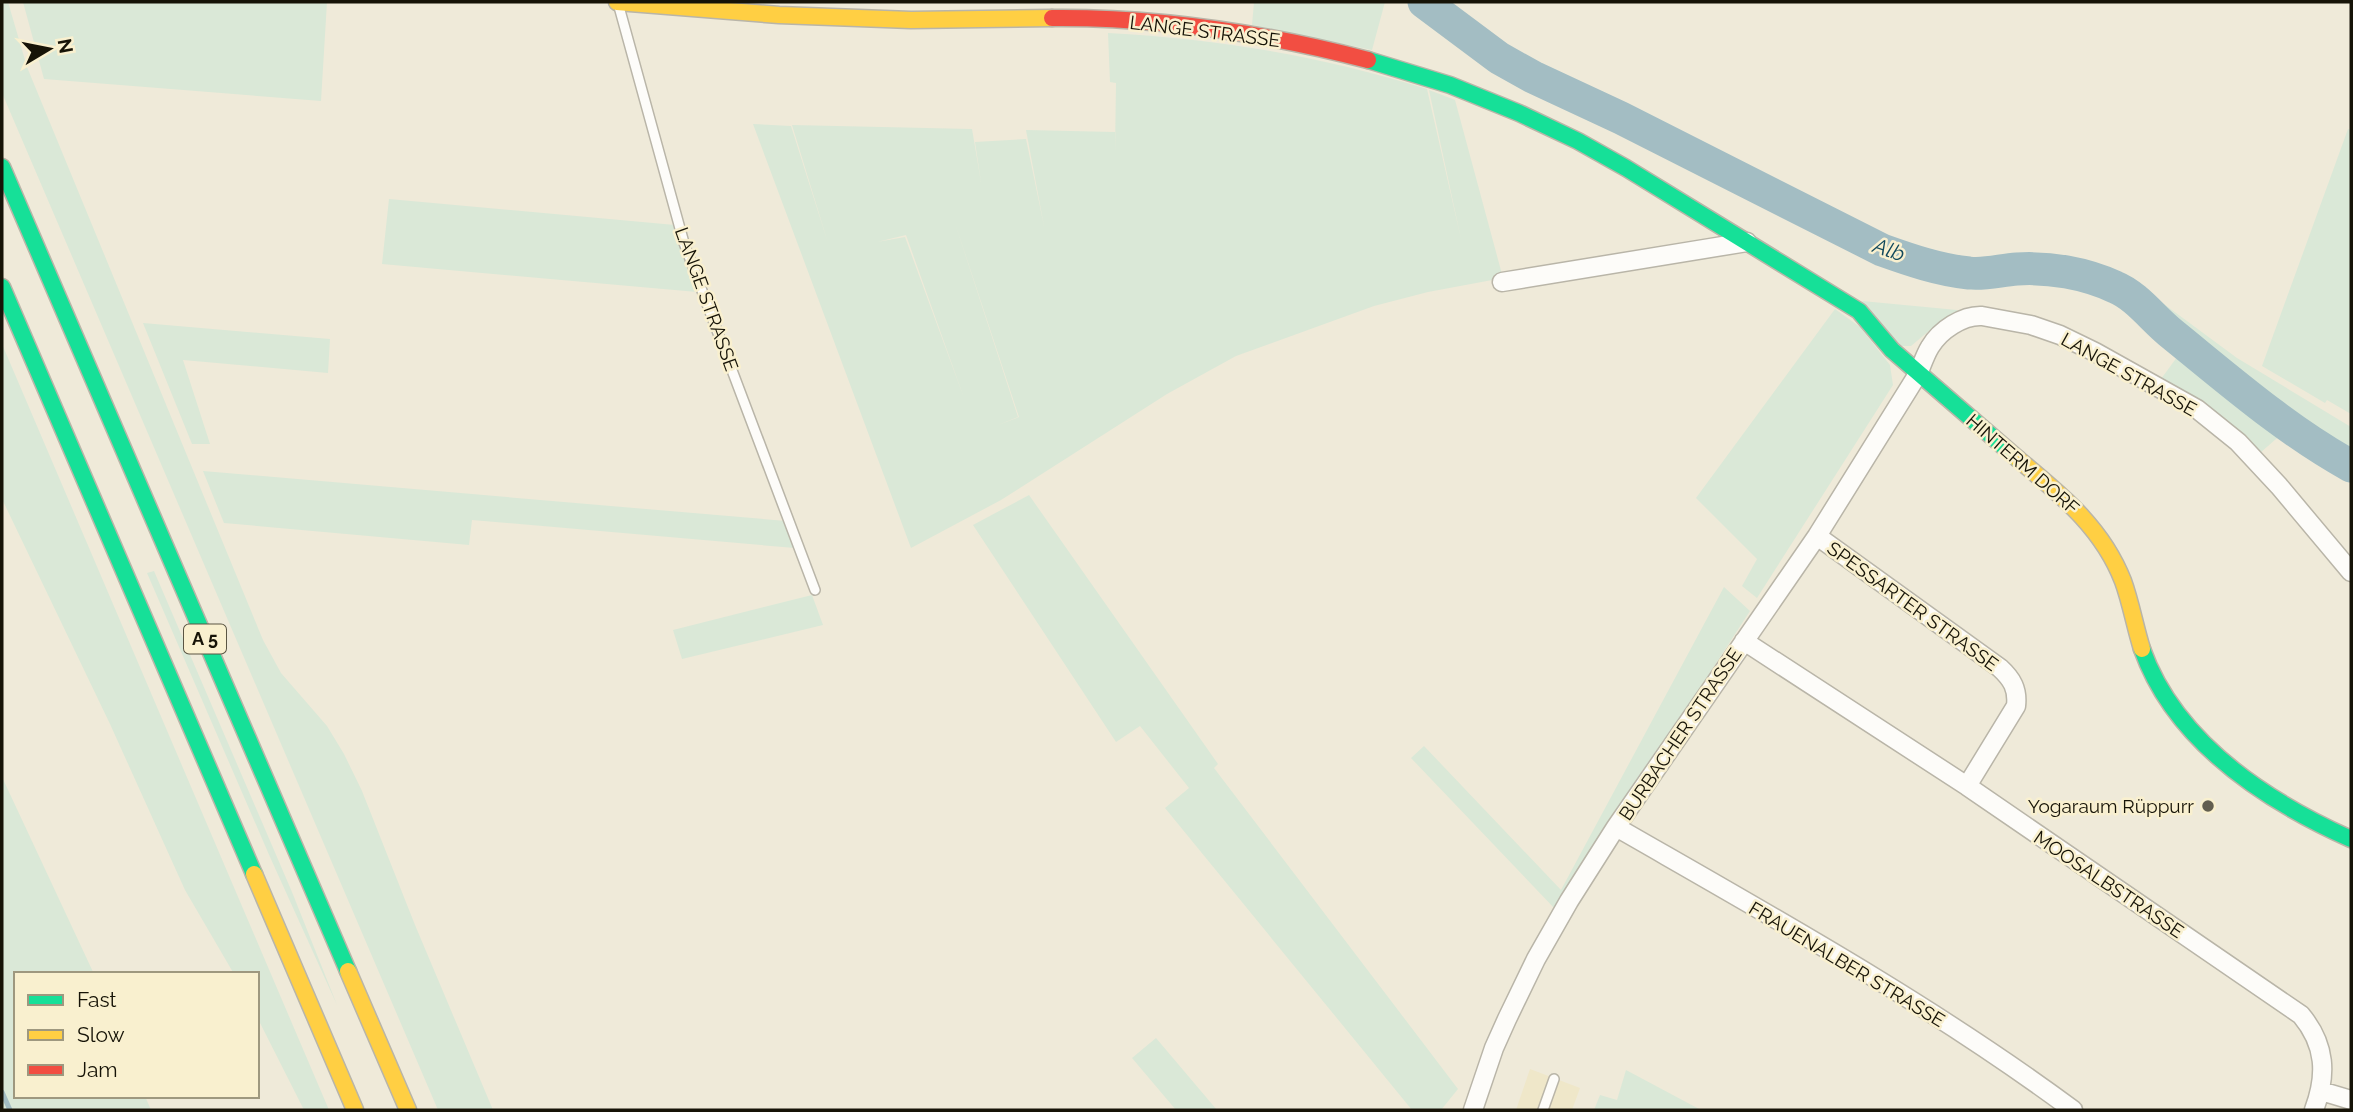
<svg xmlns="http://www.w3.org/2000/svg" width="2353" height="1112" viewBox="0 0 2353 1112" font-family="Raleway,sans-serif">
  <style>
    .built { fill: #efe7c9 }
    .green { fill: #dae8d7; fill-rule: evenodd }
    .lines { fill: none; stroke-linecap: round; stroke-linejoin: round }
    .stream { stroke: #a3bdc3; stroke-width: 5 }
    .river { stroke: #a3bdc3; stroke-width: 33 }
    .lane-casing { stroke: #b9b5a8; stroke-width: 12 }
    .street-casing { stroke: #b9b5a8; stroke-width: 21 }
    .fast-casing { stroke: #b9b5a8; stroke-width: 19 }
    .slow-casing { stroke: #b9b5a8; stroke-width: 19 }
    .jam-casing { stroke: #b9b5a8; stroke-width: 19 }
    .lane { stroke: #fdfcf9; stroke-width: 9 }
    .street { stroke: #fdfcf9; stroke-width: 18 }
    .fast { stroke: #16e098; stroke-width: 16 }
    .slow { stroke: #ffcf43; stroke-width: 16 }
    .jam { stroke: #f24e42; stroke-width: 16 }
    .poi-dot { fill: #625e50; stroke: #f9f0cf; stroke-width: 2.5 }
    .labels { text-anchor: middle; stroke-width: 5; stroke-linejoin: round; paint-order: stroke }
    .shield { fill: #f9f0cf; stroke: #5a5543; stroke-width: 2 }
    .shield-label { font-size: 18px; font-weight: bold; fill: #161307 }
    .street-label { font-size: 19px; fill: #161307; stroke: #f9f0cf }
    .poi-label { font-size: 19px; fill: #161307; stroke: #f9f0cf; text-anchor: end }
    .water-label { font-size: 21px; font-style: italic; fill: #12495c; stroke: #f9f0cf }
  </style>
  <rect width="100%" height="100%" fill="#efead9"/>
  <!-- built -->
  <path class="built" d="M1530,1069l50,19 -8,22h-56z"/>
  <!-- green -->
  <path class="green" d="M2,2h6l19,65 236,573 18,33 46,53 17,28 18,37 53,134 78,185h-55l-436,-1017z
    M23,2h304l-6,99 -277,-22z
    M1254,2h131l-13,48 -120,-25z
    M1108,33c111,6 213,23 319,56l34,150 -32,-149 26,10 48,178 -75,14 -54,14 -138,50 -69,38 -166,106 -90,48 -158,-424 38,2 37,117 -36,-118 180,4 9,53 -6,-40 51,-3 18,87 -18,-96 89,2v20l1,-69 -6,-1zM955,223l64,194 -21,8 20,-8zM906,235l58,163 -59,-161 -28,5z
    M2348,129l3,1v284l-24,-14 -2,3 -63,-37z
    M389,199l286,26 22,67 -315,-28z
    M2153,296l84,62 114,69v33l-83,-53 -123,-101z
    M1862,301l95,9 1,3 -22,12 -25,21h-11z
    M1835,309l25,18 30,38 3,20 -136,213 -15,-12 15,-27 -61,-61z
    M143,323l187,16 -2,34 -145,-13 27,84h-18z
    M2,344l327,766h-25l-47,-93v-43h-23l-49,-84 -75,-166 -108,-225z
    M2180,353l52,43 52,36 -24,21 -36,-34 -63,-40z
    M203,471l583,50 9,27 -323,-28 -3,25 -245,-22z
    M1029,495l189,269 -4,4 244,321 -17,21h-29l-247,-302 24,-20 -49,-62 -24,16 -143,-217z
    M154,571l138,321 45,113 -67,-148 -123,-284z
    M1724,587l26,24 -194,299 -145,-152 13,-12 137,144z
    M812,595l11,30 -141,34 -9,-29z
    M2,777l92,197h-78v122h129l6,14h-149z
    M1156,1038l61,72h-41l-44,-52z
    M1626,1070l75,40h-107l6,-15 17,5z"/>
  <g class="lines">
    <!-- stream -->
    <path class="stream" d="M2,1092l8,18"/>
    <!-- river -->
    <path class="river" d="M1424,2l75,56 34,19 88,41 261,132c28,10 57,20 87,23 16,2 32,-3 48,-4 32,-2 68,4 98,18 22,9 38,32 57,47 58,47 114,96 179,132"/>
    <!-- lane casing -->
    <g class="lane-casing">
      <path id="lane" d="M618,3l66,240 131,347
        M1543,1110l11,-31"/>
    </g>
    <!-- street casing -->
    <g class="street-casing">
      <path id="street" d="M1502,282l245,-40
        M1817,536l183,132c12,11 18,21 16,38l-49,80
        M1744,641l223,145 334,229c25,30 26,60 13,95
        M1616,827c155,89 314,177 457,283
        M2321,1091l30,9
        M1473,1110l21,-62 13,-29 29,-60 33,-58 47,-74 201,-291 101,-162c4,-9 7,-19 12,-27 10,-17 33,-32 52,-31l49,9 29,10 35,17 102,57 41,33 41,44 72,86"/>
    </g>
    <!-- fast casing -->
    <g class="fast-casing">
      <path id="fast" d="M1368,60l82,25 69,28 59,28 48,27 233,143 33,39 126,109
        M2,167l346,804
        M2,287l252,587
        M2142,649c33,93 124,152 209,190"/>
    </g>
    <!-- slow casing -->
    <g class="slow-casing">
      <path id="slow" d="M617,2l162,13 132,5 141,-2
        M2018,459c43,36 84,68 105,122 8,22 12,46 19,68
        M254,874l101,236
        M348,971l60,139"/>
    </g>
    <!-- jam casing -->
    <g class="jam-casing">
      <path id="jam" d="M1052,18c107,-1 213,15 316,42"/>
    </g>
    <!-- lane -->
    <use href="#lane" class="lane"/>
    <!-- street -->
    <use href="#street" class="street"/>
    <!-- fast -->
    <use href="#fast" class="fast"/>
    <!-- slow -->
    <use href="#slow" class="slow"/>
    <!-- jam -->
    <use href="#jam" class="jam"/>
  </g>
  <!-- markers -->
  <circle class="poi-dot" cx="2208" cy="806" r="7"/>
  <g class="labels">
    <!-- shield labels -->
    <rect class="shield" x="184" y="624.5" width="42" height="29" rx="5"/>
    <g class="shield-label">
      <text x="205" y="645">A 5</text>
    </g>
    <!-- street labels -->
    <g class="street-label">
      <text transform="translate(1205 31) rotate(7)" y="7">LANGE STRASSE</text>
      <text transform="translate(707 299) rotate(70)" y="7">LANGE STRASSE</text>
      <text transform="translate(2129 374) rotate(29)" y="7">LANGE STRASSE</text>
      <text transform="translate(2023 464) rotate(41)" y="7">HINTERM DORF</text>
      <text transform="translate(1913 606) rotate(36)" y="7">SPESSARTER STRASSE</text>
      <text transform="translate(1680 734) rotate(-56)" y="7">BURBACHER STRASSE</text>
      <text transform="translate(2109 884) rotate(34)" y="7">MOOSALBSTRASSE</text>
      <text transform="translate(1847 964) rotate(31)" y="7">FRAUENALBER STRASSE</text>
    </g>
    <!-- poi labels -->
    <g class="poi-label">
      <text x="2194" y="813">Yogaraum Rüppurr</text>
    </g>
    <!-- water labels -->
    <g class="water-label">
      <text transform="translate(1889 250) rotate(19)" y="7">Alb</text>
    </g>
  </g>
  <!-- border -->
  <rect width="2353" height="1112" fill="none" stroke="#161307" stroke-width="7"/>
  <!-- legend -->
  <rect x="14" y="972" width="245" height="126" fill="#f9f0cf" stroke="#9e987f" stroke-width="2"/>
  <rect x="28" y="995" width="35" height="10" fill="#16e098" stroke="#9e987f" stroke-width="2"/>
  <text x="77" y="1007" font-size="21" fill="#161307">Fast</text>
  <rect x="28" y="1030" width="35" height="10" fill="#ffcf43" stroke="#9e987f" stroke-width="2"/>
  <text x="77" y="1042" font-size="21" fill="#161307">Slow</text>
  <rect x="28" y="1065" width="35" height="10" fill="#f24e42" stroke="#9e987f" stroke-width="2"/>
  <text x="77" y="1077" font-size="21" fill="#161307">Jam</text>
  <!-- north arrow -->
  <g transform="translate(49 49) rotate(80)" stroke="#f9f0cf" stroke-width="5" paint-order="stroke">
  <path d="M0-5L12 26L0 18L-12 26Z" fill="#161307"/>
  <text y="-10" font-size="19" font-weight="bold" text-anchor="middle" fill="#161307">N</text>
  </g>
</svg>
